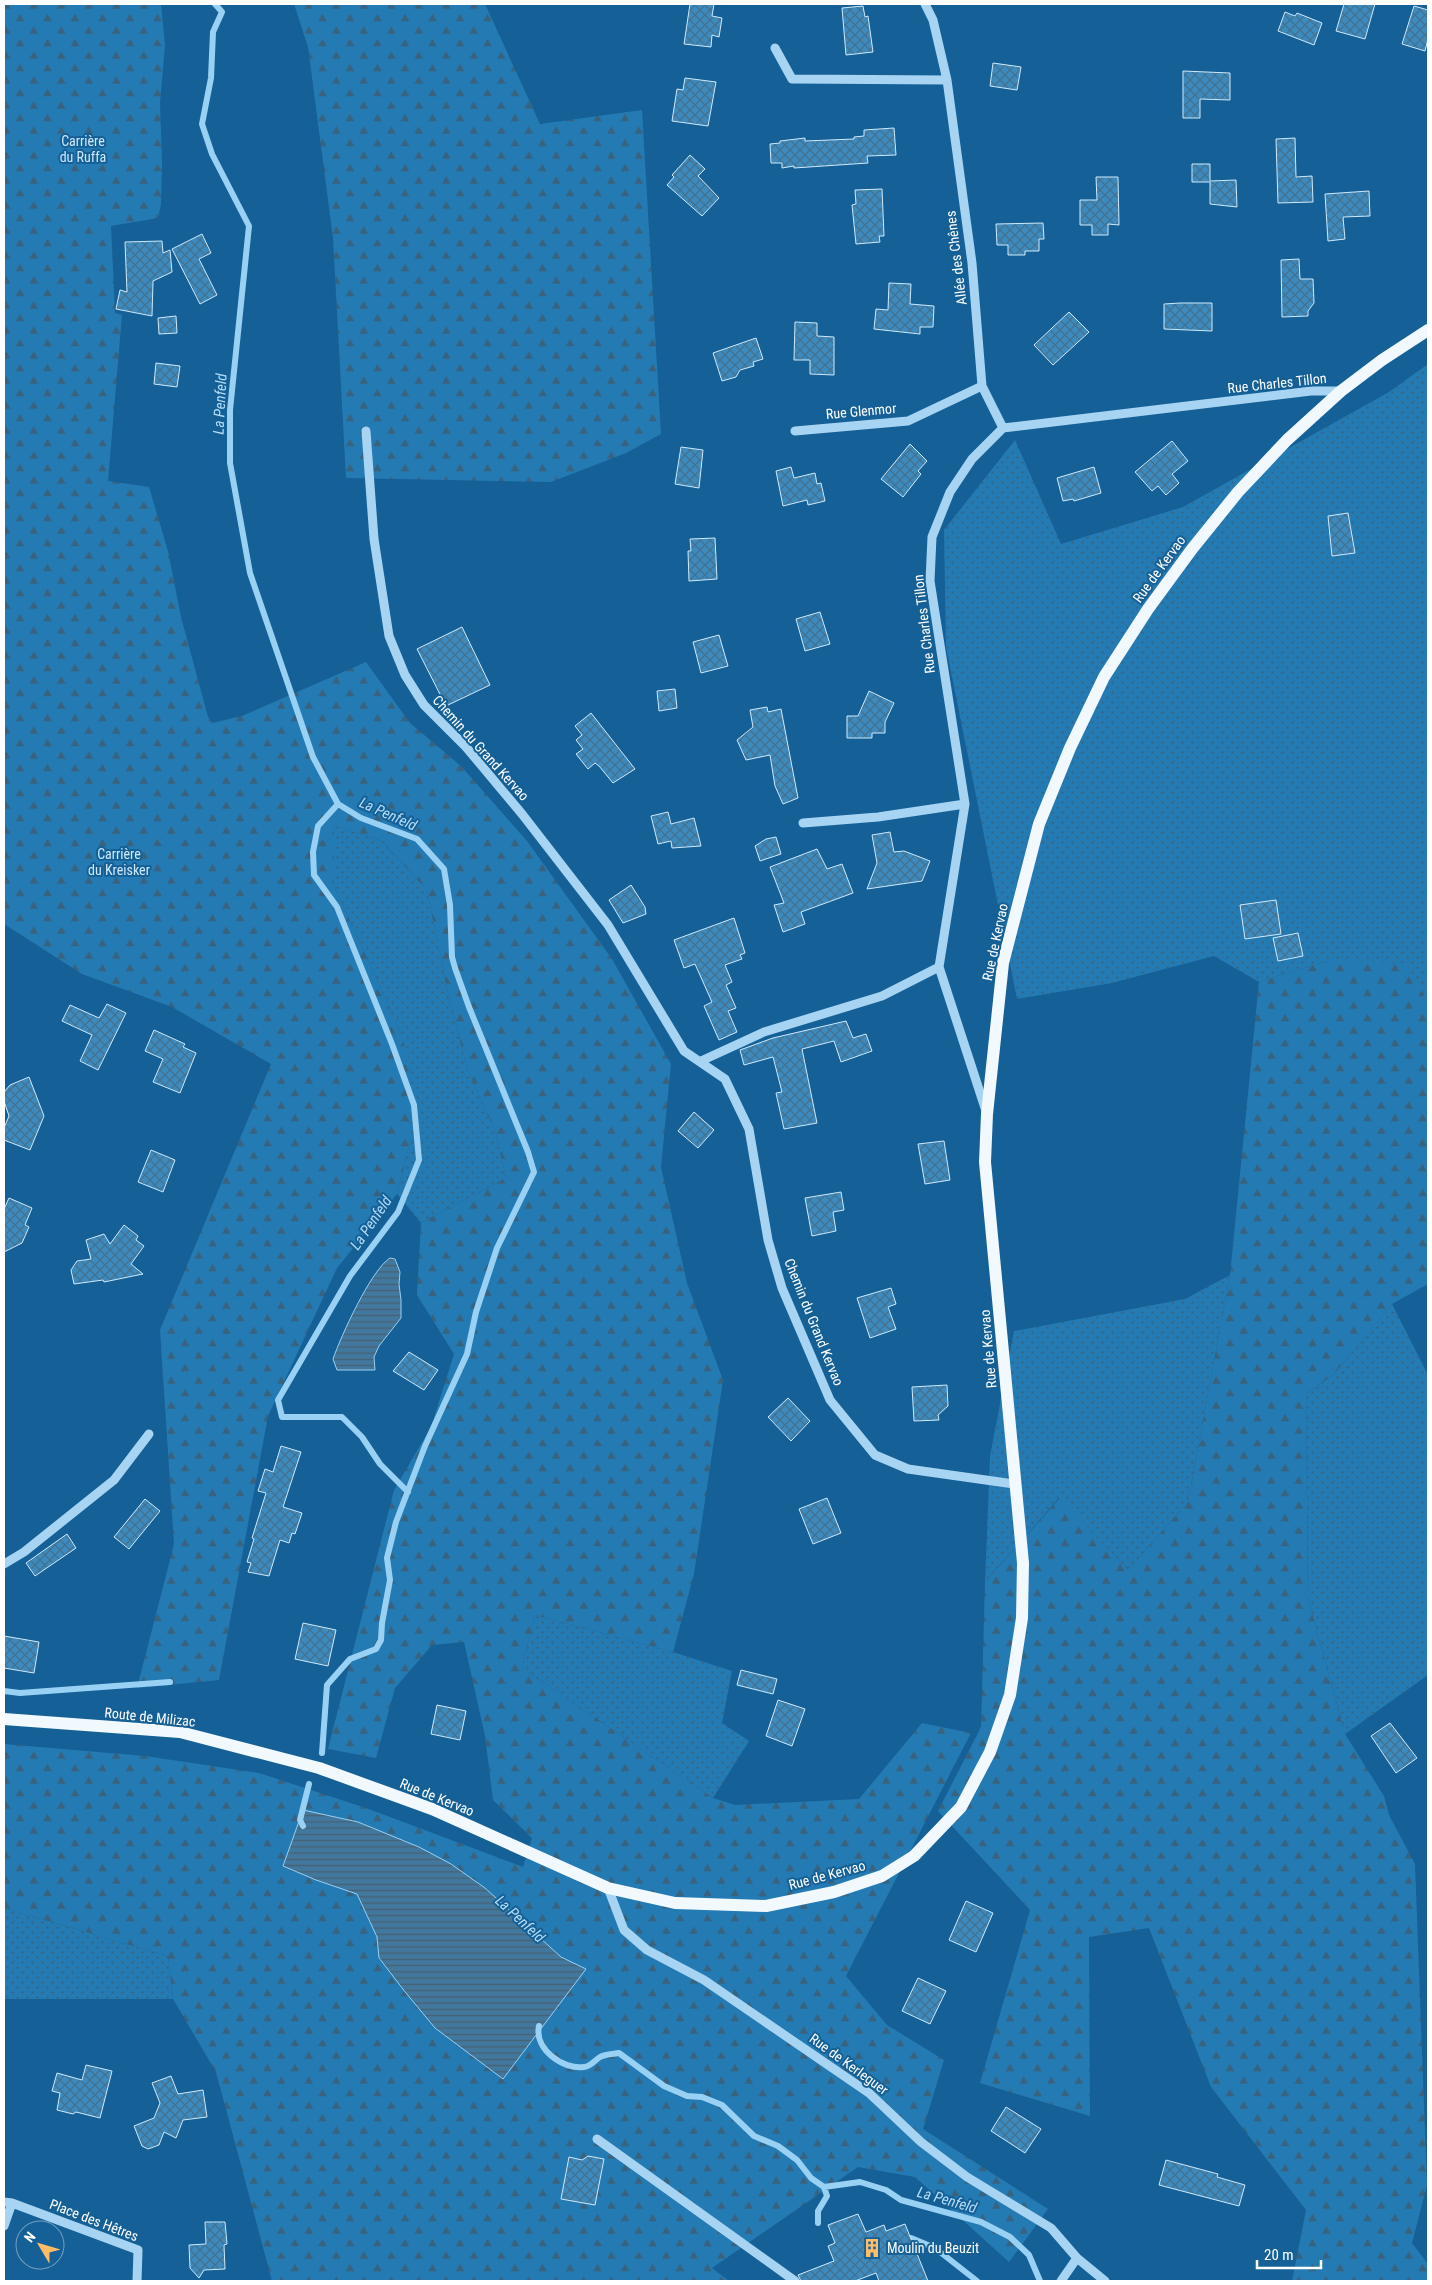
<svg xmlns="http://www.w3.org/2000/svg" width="1432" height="2285" viewBox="0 0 1432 2285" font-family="'Roboto Condensed',sans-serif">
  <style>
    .grass { fill: url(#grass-dots) }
    .forest { fill: url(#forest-firs); fill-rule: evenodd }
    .water { fill: url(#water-rules); stroke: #99d1f5 }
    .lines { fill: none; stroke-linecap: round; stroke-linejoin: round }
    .stream { stroke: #99d1f5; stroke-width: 6 }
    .building { fill: url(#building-cross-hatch); stroke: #ceeafc }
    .minor { stroke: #a6d4f2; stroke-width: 9 }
    .major { stroke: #f1f9ff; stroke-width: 12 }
    .labels { text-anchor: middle; stroke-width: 4; stroke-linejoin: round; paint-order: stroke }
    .park-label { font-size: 14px; fill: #ceeafc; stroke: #156096 }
    .street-label { font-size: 14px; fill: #fff; stroke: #156096 }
    .poi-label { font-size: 14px; fill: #fff; stroke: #156096; text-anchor: start }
    .water-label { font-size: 15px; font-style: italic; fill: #b3ddf8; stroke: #156096 }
  </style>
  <defs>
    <pattern id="grass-dots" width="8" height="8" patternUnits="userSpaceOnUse" patternTransform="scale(1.25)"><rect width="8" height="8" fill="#247ab3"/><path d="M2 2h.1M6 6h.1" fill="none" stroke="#386380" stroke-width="1.8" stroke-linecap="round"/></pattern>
    <pattern id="forest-firs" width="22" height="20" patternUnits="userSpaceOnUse" patternTransform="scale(1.25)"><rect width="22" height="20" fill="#247ab3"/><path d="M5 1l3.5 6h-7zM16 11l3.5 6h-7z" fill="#386380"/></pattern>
    <pattern id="water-rules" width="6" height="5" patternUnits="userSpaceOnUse" patternTransform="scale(1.25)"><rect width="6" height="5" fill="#42789e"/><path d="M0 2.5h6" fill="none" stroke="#486071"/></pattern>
    <pattern id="building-cross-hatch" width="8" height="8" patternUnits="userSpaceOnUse" patternTransform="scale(1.25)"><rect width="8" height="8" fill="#3d8abe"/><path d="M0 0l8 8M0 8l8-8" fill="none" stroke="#437190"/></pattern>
  </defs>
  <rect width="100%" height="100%" fill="#156096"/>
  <!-- grass -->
  <path class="grass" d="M1428,364v638l-101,-41 -68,21 -45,-26 -102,27 -95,16 -71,-352 -2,-117 71,-90 46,104 122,-37 206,-115z
    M334,826l48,15 45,49 21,103 19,75 29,65 10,45 -85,45 -24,-29 14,-56 -11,-107 -66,-145z
    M1230,1275l-42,227 -60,68 -69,-72 -74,84 5,-126 24,-125 171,-32z
    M1392,1304l36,71v300l-83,59 -37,-135 -2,-205 29,-21z
    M535,1615l138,37 59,19 -10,52 27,18 -36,57 -191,-130z
    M4,1908l164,48 5,43h-169z"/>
  <!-- forest -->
  <path class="forest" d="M4,4h157l4,41 -5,58 2,59 -1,42 -3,14 -47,8 4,87 7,2 -14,166 41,6 19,64 13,66 27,100 4,6 30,-7 124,-54 44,61 51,43 66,75 85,118 59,105 -10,103 26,116 36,97 -29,194 -21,78 -138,-37 -13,53 191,130 22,7 124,-6 63,-76 49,10 -125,243 41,49 57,35 -21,69 125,80 -39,53 -94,-85 -57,-10 -146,101 17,13h-457l-56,-209 -43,-73 -5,-43 -164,-48v-164l141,12 114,17 107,35 157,59 9,-29 -39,-38 -8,-64 -21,-94 -32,3 -37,43 -19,70 -48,-9 66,-259 37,-63 23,-73 -37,-59 4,-72 85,-45 -10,-45 -29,-65 -19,-75 -21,-103 -45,-49 -48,-15v60l66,145 11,36v71l-14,56 -60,74 -69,148 -49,264 -82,8 37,-144 -14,-214 111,-266 -99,-57 -90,-33 -78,-50zM303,1810l148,54 34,24 76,69 24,12 -82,110 -68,-51 -56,-69 -2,-22 -20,-43 -74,-28z
    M294,4h191l55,120 102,-14 19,324 -35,19 -75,29 -205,-4 -13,-240 -25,-191z
    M1327,961l79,2 22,39v282l-36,20 -57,69 -29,21 2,205 37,135 39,62 5,19 26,49 12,321 -15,58 16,21v17h-136l14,-71 -95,-123 -62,-159 -60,9 1,179 -110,-33 50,-173 -92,-99 43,-84 4,-145 75,-84 68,72 60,-68 42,-227 29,-293z"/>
  <!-- water -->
  <path class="water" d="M390,1258l5,1 5,13 -1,12 2,16v18l-22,28 -5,11 1,13h-38l-4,-11c8,-23 38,-89 57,-101z
    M303,1810l55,12 61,25 32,17 34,24 76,69 25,12 -83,110 -68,-51 -29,-35 -27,-35 -2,-21 -20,-43 -41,-14 -33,-14z"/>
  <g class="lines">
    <!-- stream -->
    <path class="stream" d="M215,4l7,8 -9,20 -2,46 -9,46 10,30 37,72 -19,184v53l20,110 63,184 25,47 23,14 56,21 27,30 6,36 2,52 3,11 14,39 59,145 6,20 -37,76 -21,64 -9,42 -42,92 -29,76 -9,36 3,22 -8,43 -1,17 -5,9 -26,10 -23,26 -5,68
      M338,804l-20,22 -5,26 1,23 23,32 55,137 22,61 5,55 -21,52 -48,64 -72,124 4,17h60l20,20 18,27 28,28
      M4,1691l16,2 150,-11
      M303,1826l-3,-6 9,-36
      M539,2026c-5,23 24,44 45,41 6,0 11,-7 16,-10 5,-3 13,-3 19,-4l45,33 23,10 15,1 20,8 32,31 24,10 19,14 14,18 13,9 36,-5 26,8 15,10 80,22 29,15 19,18 11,26
      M818,2223v-12l9,-15 -3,-9
      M911,2238l24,10 42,33"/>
  </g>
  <!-- building -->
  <path class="building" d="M690,4h24l-2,12 10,2 -3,19 -7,-2 -1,12 -27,-3z
    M1344,4h31l-10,35 -29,-8z
    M863,6l2,11 3,-1 5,36 -27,3 -4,-47z
    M1414,6l14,4v29l-3,12 -23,-7z
    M1285,12l10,4 2,-3 25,10 -8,22 -36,-14z
    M993,63l28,4 -4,23 -27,-4z
    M1183,71l47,2v27l-30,-1v19h-17z
    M685,78l31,4 -8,44 -36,-5 5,-32 6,1z
    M894,128l2,27 -29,1 1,7 -74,5v-2l-12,2v-5h-11l-1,-19 10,-1v-2l25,-3v3l49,-2v-2l10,-1v-6z
    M1295,138l1,39 16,-1 1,26 -35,1 -2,-64z
    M690,155l15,14 -7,7 21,22 -17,18 -35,-31 7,-8 -2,-2z
    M1192,164h18v17l26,-1 1,27 -27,-3v-22h-18z
    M1096,177h22l1,48 -11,-1v11h-16v-10h-12v-25h17z
    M882,189l2,47h-5l1,6 -24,2 -4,-39 4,-1 -1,-14z
    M1369,191l1,25 -27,1 2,22 -17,2 -3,-47z
    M1043,223l1,16h-5v12h-14v4h-17v-10h-11l-1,-21z
    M202,234l9,19 -12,6 18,36 -17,9 -28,-55z
    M162,241l1,12 7,-3 2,22 -19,9 -1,35 -36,-7 4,-19 7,2 -2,-50z
    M1299,259l1,20h13l1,24 -6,8v5l-26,1 -1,-57z
    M889,283l22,1 -1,20 24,2 -1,21h-13v7l-46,-5 2,-20 12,1z
    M1180,303h32v28l-48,-2v-25z
    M1069,312l20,20 -36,33 -19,-20z
    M176,316l1,17 -18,1 -1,-16z
    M795,322l22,1v13l17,1v38l-24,-1v-14h-16z
    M756,338l7,21 -10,3 1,4 -14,4 -4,7 -14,4 -9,-28z
    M156,363l24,3 -3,21 -23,-3z
    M1172,441l16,20 -16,13 7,9 -13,12 -8,-9 -6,5 -17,-19z
    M910,444l17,17 -9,10 3,3 -18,23 -22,-18z
    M681,447l22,3 -4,38 -24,-4z
    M791,467l3,11 21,-5 2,11 4,-1 4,18 -17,4 -1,-5 -24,6 -7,-35z
    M1094,467l7,26 -27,8 -1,-2 -10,2 -6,-23z
    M1348,513l7,40 -23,3 -4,-40z
    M715,538l2,41 -28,2 -1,-30h3l-1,-12z
    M820,612l10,32 -25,7 -9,-32z
    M462,627l28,58 -44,21 -29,-57z
    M719,635l9,31 -27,7 -8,-31z
    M675,689l2,19 -18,3 -2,-20z
    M869,691l25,12 -9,19v11h-13v5h-25v-22h11z
    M767,707l1,5 13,-3 17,89 -15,6 -8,-18 -5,-31 -24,5 -9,-20 16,-13 -3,-17z
    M591,713l44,56 -22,14 -14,-17 -4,-3 -7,6 -12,-15 7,-5 -7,-9 6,-5 -7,-9z
    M668,812l3,12 23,-6 7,28 -29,2 -1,-7 -13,3 -7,-28z
    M890,832l4,20 10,-1 26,10 -8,20 -55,8 10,-26 -5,-28z
    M776,837l5,17 -21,7 -5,-15 11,-7z
    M817,849l10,20 15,-5 11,29 -52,19 4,12 -22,8 -9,-27 10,-2 -14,-36z
    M631,885l14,22 1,7 -23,9 -14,-23z
    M1276,900l5,34 -36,5 -5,-34z
    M734,918l11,35 -5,2 2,4 -17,6 7,17 -6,3 10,23 -8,3 9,21 -18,8 -15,-34 8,-4 -17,-38 -11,4 -10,-28z
    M1298,933l5,23 -25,5 -5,-23z
    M107,1004l19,9 -28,57 -18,-9 12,-26 -30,-14 8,-16 29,13z
    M846,1021l7,17 13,-4 6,17 -31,11 -7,-21 -32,8 15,74 -33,6 -8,-36 6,-1 -9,-35 -29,8 -4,-15 33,-12z
    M154,1030l31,14 -2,3 13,6 -16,40 -27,-11 10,-23 -18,-8z
    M29,1077l15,39 -14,34 -26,-10v-12l5,-12 -5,-15v-9l6,-7z
    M694,1112l20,18 -16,18 -20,-17z
    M944,1141l6,39 -25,4 -7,-40z
    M151,1150l24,10 -12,32 -25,-10z
    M841,1192l3,18 -11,2 3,19 -24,5 -7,-38z
    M9,1198l23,10 -7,17 4,2 -7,16 -18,9v-43z
    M124,1225l14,11 -2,4 8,6 -13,18 12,10 -39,8 -1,-2 -29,4 -3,-14 6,-9 14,-2 -5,-19 18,-6 6,10z
    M891,1288l5,16 -8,3 8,22 -26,9 -13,-40z
    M409,1352l29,18 -14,20 -31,-19z
    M947,1385l1,21 -10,9 1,5 -25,1 -2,-34z
    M788,1398l22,23 -19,20 -23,-24z
    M281,1446l20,6 -18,55 19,6 -7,21 -3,-1 -3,10 -9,-3 -11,36 -21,-4 3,-9 -4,-1 7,-23 -2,-1 14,-45 -8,-2 7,-22 8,3z
    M827,1498l14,35 -28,11 -14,-35z
    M145,1499l15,12 -31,38 -15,-12z
    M67,1534l9,14 -41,28 -9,-13z
    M303,1623l33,7 -8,36 -33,-7z
    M4,1636l35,6 -5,31 -30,-5z
    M741,1670l36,9 -4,15 -36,-9z
    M778,1700l27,9 -13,37 -26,-10z
    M437,1705l29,6 -6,29 -29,-6z
    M1390,1723l27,35 -21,15 -25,-37z
    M966,1901l27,12 -17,39 -27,-12z
    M918,1978l28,13 -16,33 -28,-13z
    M86,2065l26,6 -12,47 -24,-6 -3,2 -16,-4 3,-17 -8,-2 5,-18 25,7z
    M171,2076l7,18 25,-4 4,27 -24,3 -7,18 -12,-6 -5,13 -11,4 -6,-3 -8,-20 20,-8 6,-15 -8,-20z
    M1006,2107l35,22 -16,24 -34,-22z
    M588,2156l16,3 -9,46 -34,-6 8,-42 13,3z
    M1166,2160l52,14 -1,3 28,8 -6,21 -80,-21z
    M858,2214l8,18 18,-7 2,6 19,-7 23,57h-49l-3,-8 -21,8h-54l-3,-6 36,-14 -6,-15 7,-3 -7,-18z
    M205,2222h20l2,22 -3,1 1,24 -21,1 -5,8 -9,-10 -1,-23 17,-1z"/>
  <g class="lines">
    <!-- minor -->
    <path class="minor" d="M925,4l8,16 14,60 25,183 10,123 21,42
      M775,48l17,31 155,1
      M366,431l8,108 15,97 16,39 19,30 42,42 56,67 86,111 76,126 41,28 24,50 19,111 14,48 48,112 45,55 33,14 106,15
      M795,431l113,-10 74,-35
      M803,823l75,-6 87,-13
      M939,967l26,-163 -35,-223 2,-44 18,-45 22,-33 31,-31 308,-37h30
      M701,1061l63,-29 118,-36 57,-29 47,144
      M4,1564l20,-12 90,-72 35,-46
      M608,1888l16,42 23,20 57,30 165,113 52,49 46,35 84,51 26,30 28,23
      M597,2139l198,142
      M4,2202l8,1 126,47 -1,31
      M4,2226l8,-23
      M1061,2281l16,-23"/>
    <!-- major -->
    <path class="major" d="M4,1719l176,13 139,36 113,41 176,79 67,15 91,3 68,-14 48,-16 32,-20 47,-49 29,-55 20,-57 12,-77 1,-55 -38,-401 2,-48 16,-151 36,-139 31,-76 34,-71 44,-68 44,-60 46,-57 49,-52 54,-49 41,-31 46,-30"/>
  </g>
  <!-- icons -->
  <defs>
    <g id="building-bare" transform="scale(1.5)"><path d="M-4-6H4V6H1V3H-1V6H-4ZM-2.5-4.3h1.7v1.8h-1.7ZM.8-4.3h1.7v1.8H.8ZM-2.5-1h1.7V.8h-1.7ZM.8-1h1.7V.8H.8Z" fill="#ffbd67" stroke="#156096" stroke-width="2.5" paint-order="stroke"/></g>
  </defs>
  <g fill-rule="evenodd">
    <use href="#building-bare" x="872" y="2248"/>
  </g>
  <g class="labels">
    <!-- park labels -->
    <g class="park-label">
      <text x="83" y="146">Carrière<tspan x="83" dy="16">du Ruffa</tspan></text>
      <text x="119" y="859">Carrière<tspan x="119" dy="16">du Kreisker</tspan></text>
    </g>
    <!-- street labels -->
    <g class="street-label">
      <text transform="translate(956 258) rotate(-97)" y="5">Allée des Chênes</text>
      <text transform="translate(1277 383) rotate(-6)" y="5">Rue Charles Tillon</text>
      <text transform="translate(861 411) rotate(-5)" y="5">Rue Glenmor</text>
      <text transform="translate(1159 569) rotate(-54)" y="5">Rue de Kervao</text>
      <text transform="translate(924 624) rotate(-97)" y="5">Rue Charles Tillon</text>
      <text transform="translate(481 748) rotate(48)" y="5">Chemin du Grand Kervao</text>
      <text transform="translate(995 942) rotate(-78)" y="5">Rue de Kervao</text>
      <text transform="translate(814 1322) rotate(68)" y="5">Chemin du Grand Kervao</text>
      <text transform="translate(988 1349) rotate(-95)" y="5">Rue de Kervao</text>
      <text transform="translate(150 1717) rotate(6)" y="5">Route de Milizac</text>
      <text transform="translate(437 1797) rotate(22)" y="5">Rue de Kervao</text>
      <text transform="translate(827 1875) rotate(-15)" y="5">Rue de Kervao</text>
      <text transform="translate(849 2064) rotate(36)" y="5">Rue de Kerleguer</text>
      <text transform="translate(94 2220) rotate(21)" y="5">Place des Hêtres</text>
    </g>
    <!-- poi labels -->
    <g class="poi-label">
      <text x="887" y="2253">Moulin du Beuzit</text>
    </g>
    <!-- water labels -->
    <g class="water-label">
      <text transform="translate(220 404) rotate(-87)" y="5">La Penfeld</text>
      <text transform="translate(388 814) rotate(24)" y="5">La Penfeld</text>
      <text transform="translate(371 1223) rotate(-56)" y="5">La Penfeld</text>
      <text transform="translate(520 1919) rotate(43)" y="5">La Penfeld</text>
      <text transform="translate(947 2200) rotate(16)" y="5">La Penfeld</text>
    </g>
  </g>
  <!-- border -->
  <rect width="1432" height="2285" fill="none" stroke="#ffffff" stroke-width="10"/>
  <!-- north arrow -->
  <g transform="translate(40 2245) rotate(308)"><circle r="24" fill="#156096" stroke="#73a0c0"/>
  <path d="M0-4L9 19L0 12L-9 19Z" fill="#ffbd67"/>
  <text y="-8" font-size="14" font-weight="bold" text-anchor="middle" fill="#ffffff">N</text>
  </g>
  <!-- scale -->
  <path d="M1257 2260v8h64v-8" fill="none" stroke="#ffffff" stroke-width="2.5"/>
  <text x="1264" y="2260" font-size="15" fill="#ffffff" stroke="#156096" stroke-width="4" paint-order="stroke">20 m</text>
</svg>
